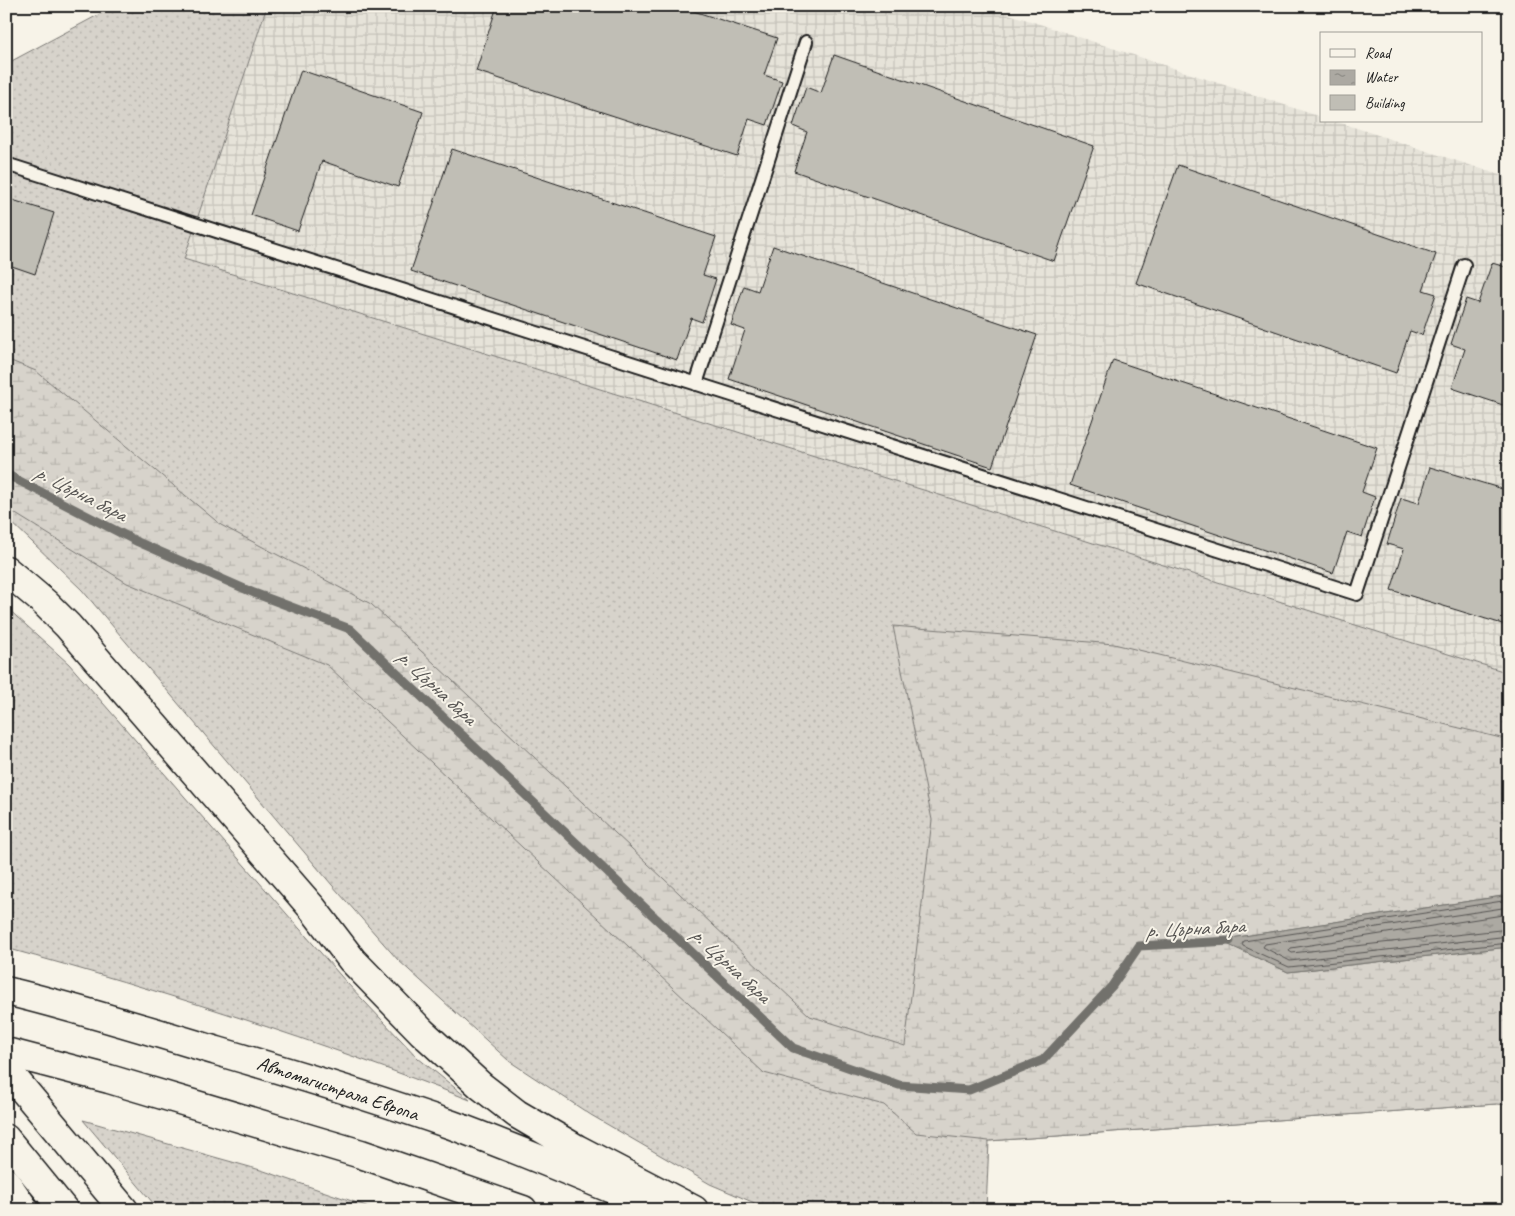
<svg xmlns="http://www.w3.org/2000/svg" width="1515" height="1216" viewBox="0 0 1515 1216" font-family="Caveat,sans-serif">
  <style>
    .industrial { fill: url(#industrial-grid) }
    .grass { fill: url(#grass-dots); stroke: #7a7874 }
    .wetland { fill: url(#wetland-marsh); stroke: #7a7874 }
    .water { fill: url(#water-ripples); stroke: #72716c }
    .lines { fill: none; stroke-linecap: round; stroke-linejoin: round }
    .shore { stroke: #565452; stroke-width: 1 }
    .stream { stroke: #72716c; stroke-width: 9 }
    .building { fill: #c0beb5; stroke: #1c1c1c }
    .service-casing { stroke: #1c1c1c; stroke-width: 16 }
    .minor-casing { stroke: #1c1c1c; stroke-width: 30 }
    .secondary-casing { stroke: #1c1c1c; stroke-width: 31 }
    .motorway-casing { stroke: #1c1c1c; stroke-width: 31 }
    .service { stroke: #f7f3e8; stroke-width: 12 }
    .minor { stroke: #f7f3e8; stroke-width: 26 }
    .secondary { stroke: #f7f3e8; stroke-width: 28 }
    .motorway { stroke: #f7f3e8; stroke-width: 28 }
    .labels { text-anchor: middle; stroke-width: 4; stroke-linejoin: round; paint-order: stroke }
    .street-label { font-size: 20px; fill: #1c1c1c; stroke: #f7f3e8 }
    .water-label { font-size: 21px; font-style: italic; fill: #565452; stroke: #f7f3e8 }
  </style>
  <defs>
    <pattern id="industrial-grid" width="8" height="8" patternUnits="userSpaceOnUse" patternTransform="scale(1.25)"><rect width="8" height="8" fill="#e6e3d9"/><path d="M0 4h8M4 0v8" fill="none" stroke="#c5c2ba"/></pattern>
    <pattern id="grass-dots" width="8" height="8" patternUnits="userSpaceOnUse" patternTransform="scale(1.25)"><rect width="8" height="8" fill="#d7d3cb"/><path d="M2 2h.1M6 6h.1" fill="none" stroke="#b8b5ae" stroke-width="1.8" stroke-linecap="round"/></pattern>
    <pattern id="wetland-marsh" width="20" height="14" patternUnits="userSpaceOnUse" patternTransform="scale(1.25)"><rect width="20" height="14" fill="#d7d3cb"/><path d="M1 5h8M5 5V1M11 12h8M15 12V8" fill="none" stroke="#b8b5ae"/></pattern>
    <pattern id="water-ripples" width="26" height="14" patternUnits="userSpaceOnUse" patternTransform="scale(1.25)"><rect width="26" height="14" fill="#aca9a2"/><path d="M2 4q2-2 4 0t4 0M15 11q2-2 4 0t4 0" fill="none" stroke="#8b8983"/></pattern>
  </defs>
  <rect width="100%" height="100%" fill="#f7f3e8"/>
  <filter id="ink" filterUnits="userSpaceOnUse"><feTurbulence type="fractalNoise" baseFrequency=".02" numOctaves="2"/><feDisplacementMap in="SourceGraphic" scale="10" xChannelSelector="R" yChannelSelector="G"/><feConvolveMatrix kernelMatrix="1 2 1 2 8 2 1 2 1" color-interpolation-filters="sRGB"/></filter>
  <g filter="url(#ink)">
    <!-- industrial -->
    <path class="industrial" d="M267,6h718l336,111v4h14l174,57v495l-1325,-414z"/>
    <!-- grass -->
    <path class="grass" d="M115,6h152l-83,253 1325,414v222l-290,45 69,32 221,-25 -13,157 -507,37 -3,69h-215l-61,-26 -119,-69 -82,-54 -111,-101 -66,-75 -250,-295 -76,-73v-453z
      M6,607l63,57 278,319 71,75 52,42c-151,-59 -307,-109 -464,-152z
      M83,1120l181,51 114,39h-219z"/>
    <!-- wetland -->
    <path class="wetland" d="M6,359l30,12 185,154 150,79 439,412 95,30 27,-226 -39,-194 221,18 395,96v155l-290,45 69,32 221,-25v158l-13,-1 -507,37 -73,-8 -32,-28 -120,-32 -437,-408 -200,-82 -121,-75z"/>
    <!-- water -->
    <path class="water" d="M1509,895v52l-221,25 -70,-32z"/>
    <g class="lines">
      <!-- shore -->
      <path class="shore" d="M1509,900l-265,41 -2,3 1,2 46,21 220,-24
        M1509,907l-244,37 -2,3 27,14 219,-25
        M1509,914l-218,34 -2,3 3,2 217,-24"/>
      <!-- stream -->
      <path class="stream" d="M6,474l132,68 116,51 96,36 443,419 106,37 70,5 74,-30 69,-74 27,-40 91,-5"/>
    </g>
    <!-- building -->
    <path class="building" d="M497,6h181l99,32 -13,37 18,6 -15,44 -18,-6 -12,37 -261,-85z
      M834,55l260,91 -40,115 -260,-90 13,-39 -14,-6 13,-39 15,6z
      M301,70l122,42 -25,75 -76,-26 -24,70 -47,-16z
      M452,149l264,88 -13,38 13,4 -14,43 -11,-4 -14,42 -266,-89z
      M1178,165l258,89 -13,36 13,4 -14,41 -12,-4 -14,42 -260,-90z
      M6,198l48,15 -19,61 -29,-10z
      M773,246l264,89 -45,132 -263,-88 16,-49 -14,-5 13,-39 14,5z
      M1492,263l17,5v139l-57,-19 13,-39 -14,-5 15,-45 12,4z
      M1113,360l264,88 -15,44 13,5 -13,40 -15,-5 -14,41 -263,-88z
      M1430,467l79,24v135l-118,-36 13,-41 -17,-5 14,-46 18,5z"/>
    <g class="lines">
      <!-- service casing -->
      <g class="service-casing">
        <path id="service" d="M6,164l1351,430 107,-329
          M696,384l110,-342"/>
      </g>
      <!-- minor casing -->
      <g class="minor-casing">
        <path id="minor" d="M6,1181l20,29"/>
      </g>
      <!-- secondary casing -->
      <g class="secondary-casing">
        <path id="secondary" d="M6,1069l118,141
          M6,1139l58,71"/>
      </g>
      <!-- motorway casing -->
      <g class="motorway-casing">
        <path id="motorway" d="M6,570l39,33 23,23 245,283 39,51 70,72 59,54 36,28 60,35 117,61
          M6,991c71,17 142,39 211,60 79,23 158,47 235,74 65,24 129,51 193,78
          M6,1052l103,27 252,75 162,56"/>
      </g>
      <!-- service -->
      <use href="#service" class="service"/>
      <!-- minor -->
      <use href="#minor" class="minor"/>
      <!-- secondary -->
      <use href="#secondary" class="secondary"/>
      <!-- motorway -->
      <use href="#motorway" class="motorway"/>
    </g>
  </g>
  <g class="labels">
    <!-- street labels -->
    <g class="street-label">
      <text transform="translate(338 1088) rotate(18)" y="7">Автомагистрала Европа</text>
    </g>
    <!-- water labels -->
    <g class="water-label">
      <text transform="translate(81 493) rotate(27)" y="7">р. Църна бара</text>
      <text transform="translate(437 687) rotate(43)" y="7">р. Църна бара</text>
      <text transform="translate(1195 928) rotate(-3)" y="7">р. Църна бара</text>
      <text transform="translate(731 965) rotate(43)" y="7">р. Църна бара</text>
    </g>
  </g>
  <!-- margin -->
  <rect width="1515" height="1216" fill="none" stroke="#f7f3e8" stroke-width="25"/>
  <rect x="12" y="12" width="1490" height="1191" fill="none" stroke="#1c1c1c" stroke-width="2" filter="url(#ink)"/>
  <!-- legend -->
  <rect x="1320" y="32" width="162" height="90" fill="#f7f3e8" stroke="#9f9d96"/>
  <rect x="1330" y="49" width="25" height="8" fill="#f7f3e8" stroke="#9f9d96"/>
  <text x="1365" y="58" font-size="15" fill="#1c1c1c">Road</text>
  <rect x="1330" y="70" width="25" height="15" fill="url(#water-ripples)" stroke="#9f9d96"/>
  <text x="1365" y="82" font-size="15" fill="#1c1c1c">Water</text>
  <rect x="1330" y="95" width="25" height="15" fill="#c0beb5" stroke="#9f9d96"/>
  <text x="1365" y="108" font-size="15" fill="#1c1c1c">Building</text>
</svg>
